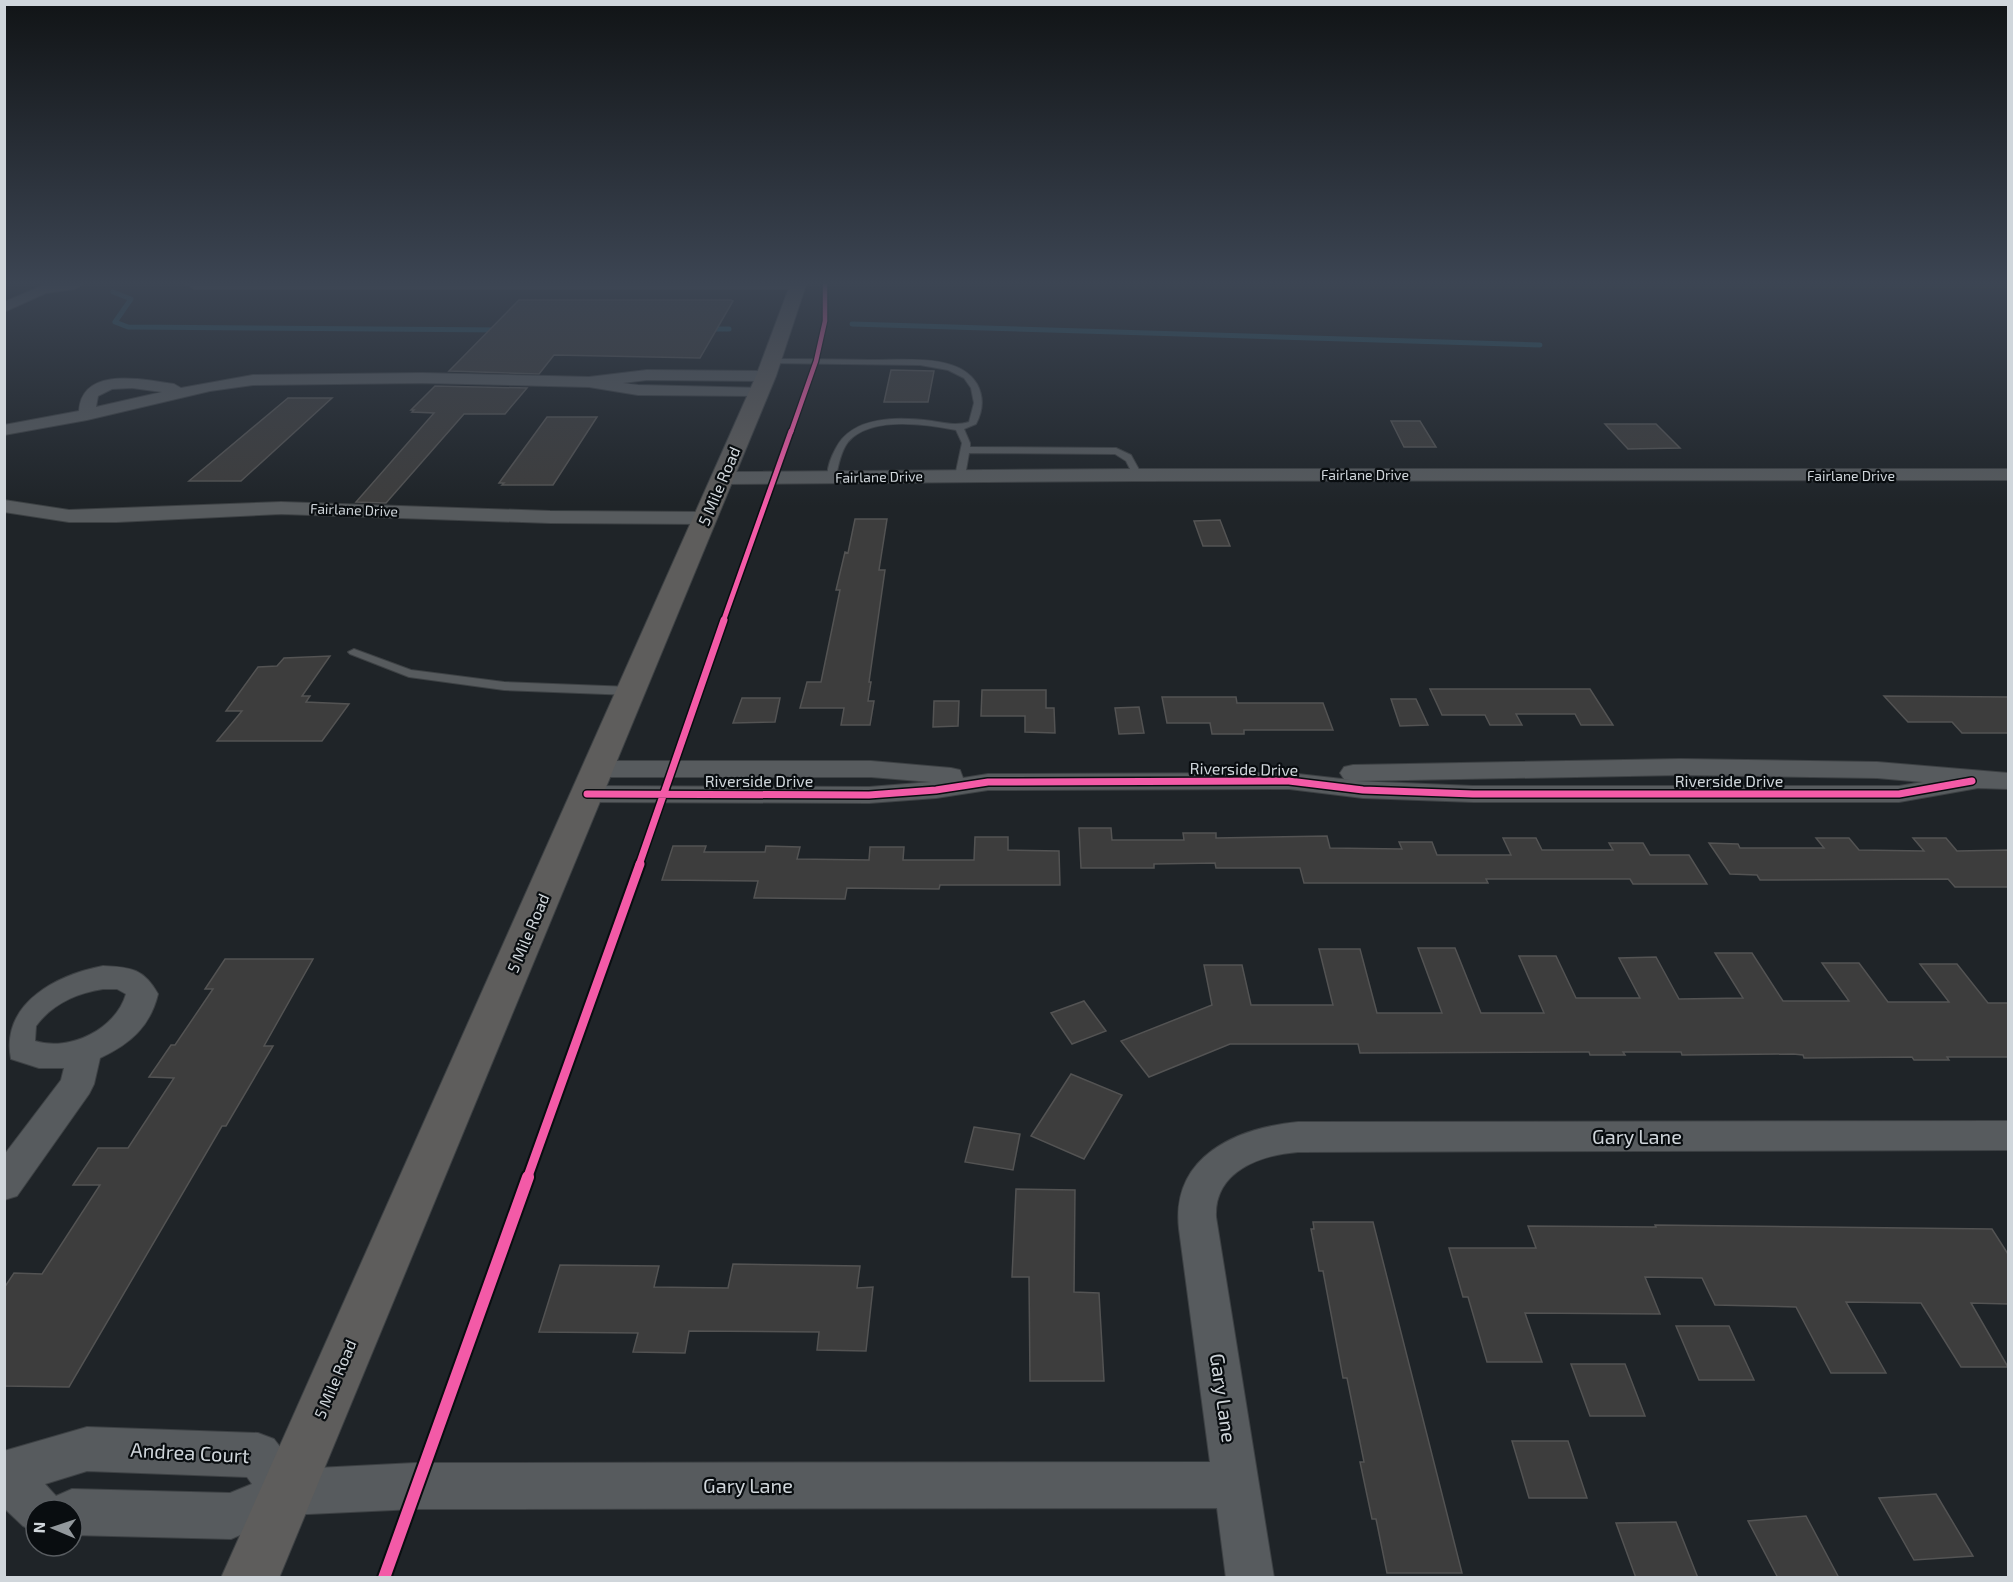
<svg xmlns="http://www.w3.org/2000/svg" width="2013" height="1582" viewBox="0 0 2013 1582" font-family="'Exo 2',sans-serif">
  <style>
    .green { fill: #29351e }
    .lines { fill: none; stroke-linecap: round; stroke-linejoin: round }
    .stream { stroke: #264f5d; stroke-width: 5 }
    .building { fill: #3d3d3d; stroke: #535353; stroke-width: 1.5 }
    .lane-casing { stroke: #3d4144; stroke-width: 2 }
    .street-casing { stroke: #3d4144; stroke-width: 2 }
    .secondary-casing { stroke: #3d4144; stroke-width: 2 }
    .lane { fill: #575b5e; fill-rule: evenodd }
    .street { fill: #575b5e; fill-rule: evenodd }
    .secondary { fill: #5e5d5c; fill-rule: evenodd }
    .cycleway-far4-casing { stroke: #090d10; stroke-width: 7 }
    .cycleway-far3-casing { stroke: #090d10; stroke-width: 8 }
    .cycleway-far2-casing { stroke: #090d10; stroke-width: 10 }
    .cycleway-far1-casing { stroke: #090d10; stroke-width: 13 }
    .cycleway-casing { stroke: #090d10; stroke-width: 16 }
    .cycleway-far4 { stroke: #f35aa7; stroke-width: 4.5 }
    .cycleway-far3 { stroke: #f35aa7; stroke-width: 5 }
    .cycleway-far2 { stroke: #f35aa7; stroke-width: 7 }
    .cycleway-far1 { stroke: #f35aa7; stroke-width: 9 }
    .cycleway { stroke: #f35aa7; stroke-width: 12 }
    .labels { text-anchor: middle; stroke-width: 4.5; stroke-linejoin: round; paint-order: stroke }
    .far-street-label { font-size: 14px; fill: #d0d6db; stroke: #090d10 }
    .street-label { font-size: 16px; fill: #d0d6db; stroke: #090d10 }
    .near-street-label { font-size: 20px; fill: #d0d6db; stroke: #090d10 }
  </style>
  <rect width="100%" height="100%" fill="#1f2428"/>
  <!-- green -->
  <path class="green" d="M843,285h1165v4l-1165,-2z"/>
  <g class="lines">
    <!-- stream -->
    <path class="stream" d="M113,292l18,7 -16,23 13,5 373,3
      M852,324l688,21
      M704,329h25"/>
  </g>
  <!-- building -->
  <path class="building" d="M519,300h212l2,1 -33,57 -146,-3 -15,19 -90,-3z
    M891,370l43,1 -6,31h-44z
    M435,386l92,2 -22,26h-41l-78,89 -30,-1 78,-89 -22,-1 2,-2h-3z
    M288,398h44l-91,83h-52z
    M547,417h50l-44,68h-51l2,-2h-5z
    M1391,421h29l16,26h-32z
    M1605,424h51l24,24 -52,1z
    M855,519h32l-8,51h6l-16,112h2l-3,19h6l-4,24h-29l3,-17h-44l7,-26h14l19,-92h-4l9,-38 3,1z
    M1220,520l10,26h-27l-9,-25z
    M330,656l-28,40h8l-4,6 43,2 -27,37h-105l25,-30h-16l32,-44 19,-1 7,-8z
    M1430,689h160l23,36h-32l-6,-11h-59l6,11h-32l-5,-10h-43z
    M982,690h64v18h8l1,25 -30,-1v-16h-44z
    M1884,696l124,1v36h-46l-10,-11h-44z
    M1162,697h74l1,6h86l10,27h-89v4h-32l-2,-11h-43z
    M742,698h38l-5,24 -42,1z
    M1391,699h25l12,26 -28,1z
    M934,701h25l-1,25 -25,1z
    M1139,707l5,26 -25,1 -4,-26z
    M1079,828h32l1,12h72l-1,-7h33v5l111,-2 3,12 72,1 -3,-7h33l5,13h74l-8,-17h33l6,12h71l-4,-7h34l7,12h39l18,29h-74l-3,-5h-144l2,4h-184l-4,-15h-84l-1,-5 -61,1v4h-73z
    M975,837h33v13l51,1 1,34h-120l-1,4 -92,-1 -2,11 -91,-1 4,-17 -96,-1 11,-34h33l-2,6h61l1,-6 34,1 -3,12 72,1 1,-13h34l-1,13h71z
    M1816,838h33l10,12 65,1 -11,-13h33l11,13 51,-1v37h-53l-7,-8 -188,1 -3,-5 -27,-1 -21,-31 29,1 2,4h84z
    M1418,948h37l26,65h63l-25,-57h37l20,42h64l-21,-40 37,-1 23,42 64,-1 -28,-45h37l31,48h66l-27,-38h37l29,39h61l-29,-38h37l31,39h20v54h-61l2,3h-35l-2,-3 -108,1 -1,-3 -10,-1 -111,1 -1,-3h-58l2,3h-35l-1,-3h-9l-220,1 -2,-9h-128l-81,33 -28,-36 91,-36 -8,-40h38l9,40h82l-14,-56h41l17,64h65z
    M225,959h88l-49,87h9l-47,80h-4l-153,261 -65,-1v-98l10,-15 28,1 58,-89h-27l25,-37h30l46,-70 -25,-1 22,-32h4l38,-56h-8z
    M1084,1001l22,30 -34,13 -21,-31z
    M1071,1074l51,21 -38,64 -53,-23z
    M974,1127l46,7 -7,36 -48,-8z
    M1016,1189l59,1 -1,102 25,1 5,88h-74l-1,-104h-17z
    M1313,1222h60l89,351h-75l-11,-54h-4l-12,-57h4l-17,-84h-4l-20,-107h-4l-8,-42h3z
    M1655,1225l337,4 16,25v50l-37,-1 37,64h-47l-40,-64 -75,-1 40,71h-55l-35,-66 -81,-2 -13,-27 -57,-1 15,37 -135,-1 17,49h-55l-19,-65h-5l-14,-49h87l-8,-22 128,1z
    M733,1264l127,2 -3,22 16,-1 -7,64 -49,-1 2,-18 -130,-1 -4,22 -52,-1 5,-19 -99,-1 21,-67 99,1 -5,21 74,1z
    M1676,1326h53l25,54h-55z
    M1571,1364h54l20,52h-55z
    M1512,1441h56l19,57h-58z
    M1936,1494l37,62 -59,4 -35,-62z
    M1806,1516l33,62h-61l-30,-57z
    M1676,1522l22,56h-62l-20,-55z"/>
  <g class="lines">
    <!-- lane casing -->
    <g class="lane-casing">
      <path id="lane" d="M771,359c32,0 65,0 97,1 32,1 90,-8 109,24 7,13 6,27 -1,40l-12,5 6,14v4l146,1 15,7 11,20 -8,2 -8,-16 -11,-7 -146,-1 -4,23 -5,3 -5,-3 7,-33 -6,-13c-30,-6 -86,-14 -108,12 -7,9 -10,24 -12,35l-8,2c-2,-9 3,-22 8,-31 17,-33 64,-31 96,-27 13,2 24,5 37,1l5,-19 -3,-15 -7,-10 -16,-8 -28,-5 -152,-2 -1,-2z
        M354,649l57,21 93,12 127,5 6,4 -6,4 -127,-5 -95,-13 -59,-23 -2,-2z"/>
    </g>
    <!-- street casing -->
    <g class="street-casing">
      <path id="street" d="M44,285h38l-7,4 -29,4 -42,19v-10z
        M187,285h618l-7,4h-604z
        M647,370l119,1 8,5 -8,5 -119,-1 -24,3 15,2 127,3 2,3 -2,3 -6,2 -121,-1 -49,-8 -167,-4 -169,2 -43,6 -123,29 -83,15v-10l75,-14c3,-46 65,-31 95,-27l7,4 72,-13 169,-2 167,4zM132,388l30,4 -66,15 2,-11 14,-7z
        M1137,469h871v11l-871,1 -415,3 -7,-2 -2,-4 2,-4 7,-2z
        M4,500l65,10 212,-8 269,9 155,1 7,2 3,4 -3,4 -7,2 -155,-1 -269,-9 -164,8h-48l-65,-10z
        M1681,759l196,3 131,11v16l-30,-1 -79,14h-426l-110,-4 -74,-9 -301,1 -52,8 -67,5 -282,-1 -10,-2 -4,-6 4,-6 10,-2 282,1 62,-5 -60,-5h-273l-9,-2 -4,-6 4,-6 9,-2h273l80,7 9,2 3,8 25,-4 301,-1 62,7 -7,-1 -4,-6 4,-6 9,-2zM1681,775l196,3 46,4 -24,4h-426l-118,-5z
        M103,966c28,1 41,3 55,28 -8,33 -28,50 -58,64l-6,26 -5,10 -72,102 -13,4v-45l57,-75 3,-12h-25l-28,-9c-11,-58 50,-85 92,-93zM103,989h14l9,5c-10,35 -56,58 -91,47l1,-15c16,-22 41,-33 67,-37z
        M1298,1122l710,-1v29l-710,2c-38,3 -84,19 -82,65l58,361h-48l-9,-70 -802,1 -128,6 -56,24 -159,-4v-25h-36v22l-13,-6 -19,-18v-57l83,-24 171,6 16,6 23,30 118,-6 795,-1 -31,-233c-8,-73 57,-101 119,-107zM87,1471l160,6 5,7 -22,9 -158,-4 -16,7 -11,-12z"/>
    </g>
    <!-- secondary casing -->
    <g class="secondary-casing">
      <path id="secondary" d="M790,285h16l-30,91 -497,1202h-58l535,-1202z"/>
    </g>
    <!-- lane -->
    <use href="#lane" class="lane"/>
    <!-- street -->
    <use href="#street" class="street"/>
    <!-- secondary -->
    <use href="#secondary" class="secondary"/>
    <!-- cycleway-far4 casing -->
    <g class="cycleway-far4-casing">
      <path id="cycleway-far4" d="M791,432l25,-71 9,-40v-36"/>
    </g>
    <!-- cycleway-far3 casing -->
    <g class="cycleway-far3-casing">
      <path id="cycleway-far3" d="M723,622l68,-191"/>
    </g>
    <!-- cycleway-far2 casing -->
    <g class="cycleway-far2-casing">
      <path id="cycleway-far2" d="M587,794l282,1 67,-5 52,-8 301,-1 74,9 110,4h426l73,-13
        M639,865l85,-245"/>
    </g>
    <!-- cycleway-far1 casing -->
    <g class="cycleway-far1-casing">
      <path id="cycleway-far1" d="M527,1179l113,-315"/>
    </g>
    <!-- cycleway casing -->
    <g class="cycleway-casing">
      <path id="cycleway" d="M384,1578l144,-401"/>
    </g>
    <!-- cycleway-far4 -->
    <use href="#cycleway-far4" class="cycleway-far4"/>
    <!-- cycleway-far3 -->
    <use href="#cycleway-far3" class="cycleway-far3"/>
    <!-- cycleway-far2 -->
    <use href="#cycleway-far2" class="cycleway-far2"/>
    <!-- cycleway-far1 -->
    <use href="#cycleway-far1" class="cycleway-far1"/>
    <!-- cycleway -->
    <use href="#cycleway" class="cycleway"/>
  </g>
  <!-- sky -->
  <linearGradient id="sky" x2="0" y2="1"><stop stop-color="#111416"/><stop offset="0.56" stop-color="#3c4553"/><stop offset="1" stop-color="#3c4553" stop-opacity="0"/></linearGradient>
  <rect width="2013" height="506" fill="url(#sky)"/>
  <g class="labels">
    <!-- far-street labels -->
    <g class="far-street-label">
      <text x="1365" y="480">Fairlane Drive</text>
      <text x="1851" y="481">Fairlane Drive</text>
      <text transform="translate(879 477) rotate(-1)" y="5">Fairlane Drive</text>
      <text transform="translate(354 510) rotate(2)" y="5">Fairlane Drive</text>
    </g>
    <!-- street labels -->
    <g class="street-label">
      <text transform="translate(719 486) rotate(-67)" y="6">5 Mile Road</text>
      <text transform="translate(1244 769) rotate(1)" y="6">Riverside Drive</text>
      <text x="759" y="787">Riverside Drive</text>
      <text x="1729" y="787">Riverside Drive</text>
      <text transform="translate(528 933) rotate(-67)" y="6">5 Mile Road</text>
      <text transform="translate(335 1379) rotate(-67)" y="6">5 Mile Road</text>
    </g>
    <!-- near-street labels -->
    <g class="near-street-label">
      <text x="1637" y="1144">Gary Lane</text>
      <text transform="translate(1223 1398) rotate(82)" y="7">Gary Lane</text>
      <text transform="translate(190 1453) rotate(3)" y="7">Andrea Court</text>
      <text x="748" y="1493">Gary Lane</text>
    </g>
  </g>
  <!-- border -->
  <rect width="2013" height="1582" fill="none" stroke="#d0d6db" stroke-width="12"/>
  <!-- north arrow -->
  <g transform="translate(54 1528) rotate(272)"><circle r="28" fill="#090d10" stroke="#595d61" stroke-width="1.5"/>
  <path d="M0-4.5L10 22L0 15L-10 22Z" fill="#92989c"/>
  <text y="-9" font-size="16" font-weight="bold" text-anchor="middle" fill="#d0d6db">N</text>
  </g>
</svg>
